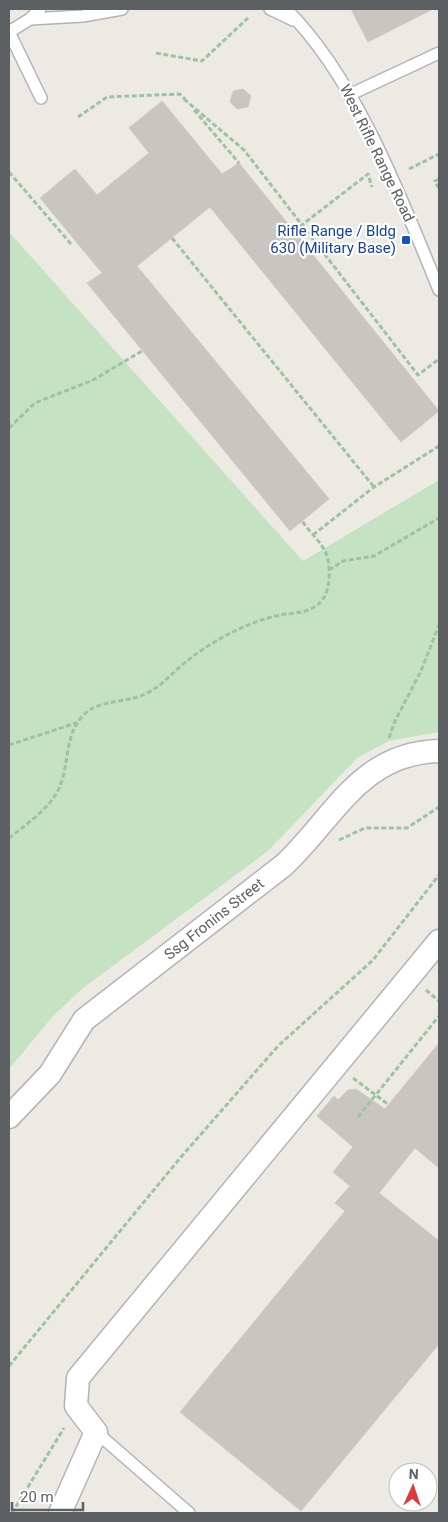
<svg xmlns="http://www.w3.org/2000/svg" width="448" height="1522" viewBox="0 0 448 1522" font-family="Roboto,sans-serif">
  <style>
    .green { fill: #c5e3c2 }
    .building { fill: #c9c5c0; stroke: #d1cbc2 }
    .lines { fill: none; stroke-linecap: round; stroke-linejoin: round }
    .service-casing { stroke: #b1b4b8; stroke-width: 14 }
    .minor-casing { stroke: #b1b4b8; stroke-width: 25 }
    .path { stroke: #9cc4a4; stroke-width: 3; stroke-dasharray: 5 2.5; stroke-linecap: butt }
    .service { stroke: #fff; stroke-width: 11 }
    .minor { stroke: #fff; stroke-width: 22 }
    .transit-dot { fill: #1a4fb4; stroke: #fff; stroke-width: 2 }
    .labels { text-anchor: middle; stroke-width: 4.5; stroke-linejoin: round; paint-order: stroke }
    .street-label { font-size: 15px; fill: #5c6063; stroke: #fff }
    .transit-label { font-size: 15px; fill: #164399; stroke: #fff; text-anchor: end }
  </style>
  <rect width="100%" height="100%" fill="#edeae4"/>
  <!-- green -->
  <path class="green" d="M9,232l294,329 136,-81v252l-50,9 -32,17 -89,93 -185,137 -29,27 -45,54z"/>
  <!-- building -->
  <path class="building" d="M351,9h82l-65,33z
    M243,89l8,7 -3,11 -11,2 -7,-7 3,-11z
    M162,101l60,73 17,-11 200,248 -38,31 -191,-235 -73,59 192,233 -39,32 -203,-248 15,-10 -62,-75 35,-29 22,26 52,-42 -20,-25z
    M439,1043v125l-24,-20 -36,45 60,48v103l-138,167 -121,-99 165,-201 -10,-8 15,-17 -17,-14 20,-25 -36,-31 17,-20 4,4 10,-10 8,-1 29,20z"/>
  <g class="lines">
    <!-- service casing -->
    <g class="service-casing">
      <path id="service" d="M40,9l-10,10 -21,13 32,66
        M270,9l23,11
        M286,9c70,69 116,190 153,281
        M30,19l53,-3 39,-7
        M349,95l90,-42
        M96,1432l93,81"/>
    </g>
    <!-- minor casing -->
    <g class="minor-casing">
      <path id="minor" d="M9,1117l41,-43 34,-54 200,-155c51,-48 76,-112 155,-114
        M60,1513l36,-81 -20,-26 2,-28 361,-437"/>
    </g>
    <!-- path -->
    <path class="path" d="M156,53l46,8 46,-43
      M184,99l60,51 174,225 21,-16
      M194,110l45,53
      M78,117l29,-20 73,-3 5,5
      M409,169l30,-15
      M9,172l62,72
      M439,179l-4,2 4,8
      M294,231l74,-57 4,13
      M172,238l202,249
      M9,428l26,-25 58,-23 49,-29
      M313,535l61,-48 65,-41
      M329,570l14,-9 31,-5 65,-38
      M389,738l6,-17 26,-50 18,-46
      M9,745l67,-22
      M9,838c14,-11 35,-26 45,-41 19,-27 6,-64 34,-86 17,-12 43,-8 61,-19 15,-8 25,-21 38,-31 25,-20 57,-37 88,-45 16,-4 37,-1 48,-17 8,-11 8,-37 2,-48 -6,-11 -16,-20 -23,-30
      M339,840l26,-12h42l32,-21
      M426,990l13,11
      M353,1078l36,27
      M358,1117l81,-101
      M9,1366l172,-209 97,-111 95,-86 66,-85
      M12,1513l52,-85"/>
    <!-- service -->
    <use href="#service" class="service"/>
    <!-- minor -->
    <use href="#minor" class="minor"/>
  </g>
  <!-- markers -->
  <rect class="transit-dot" x="401" y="235" width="10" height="10" rx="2.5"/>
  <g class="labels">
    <!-- street labels -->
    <g class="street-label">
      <text transform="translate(377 153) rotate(64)" y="5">West Rifle Range Road</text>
      <text transform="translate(214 919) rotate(-38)" y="5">Ssg Fronins Street</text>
    </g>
    <!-- transit labels -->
    <g class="transit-label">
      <text x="396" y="236">Rifle Range / Bldg<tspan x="396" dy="17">630 (Military Base)</tspan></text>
    </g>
  </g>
  <!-- border -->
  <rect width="448" height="1522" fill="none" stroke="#5c6063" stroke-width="20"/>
  <!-- north arrow -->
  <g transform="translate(413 1487) rotate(3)"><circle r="24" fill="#ffffff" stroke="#bebfc1"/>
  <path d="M0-4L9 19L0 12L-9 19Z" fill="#dd3a3c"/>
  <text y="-8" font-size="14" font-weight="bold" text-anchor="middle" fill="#5c6063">N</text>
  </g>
  <!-- scale -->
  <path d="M12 1502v8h71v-8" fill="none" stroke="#5c6063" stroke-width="2.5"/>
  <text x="20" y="1502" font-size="15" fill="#5c6063" stroke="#ffffff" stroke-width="4" paint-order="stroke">20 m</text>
</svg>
